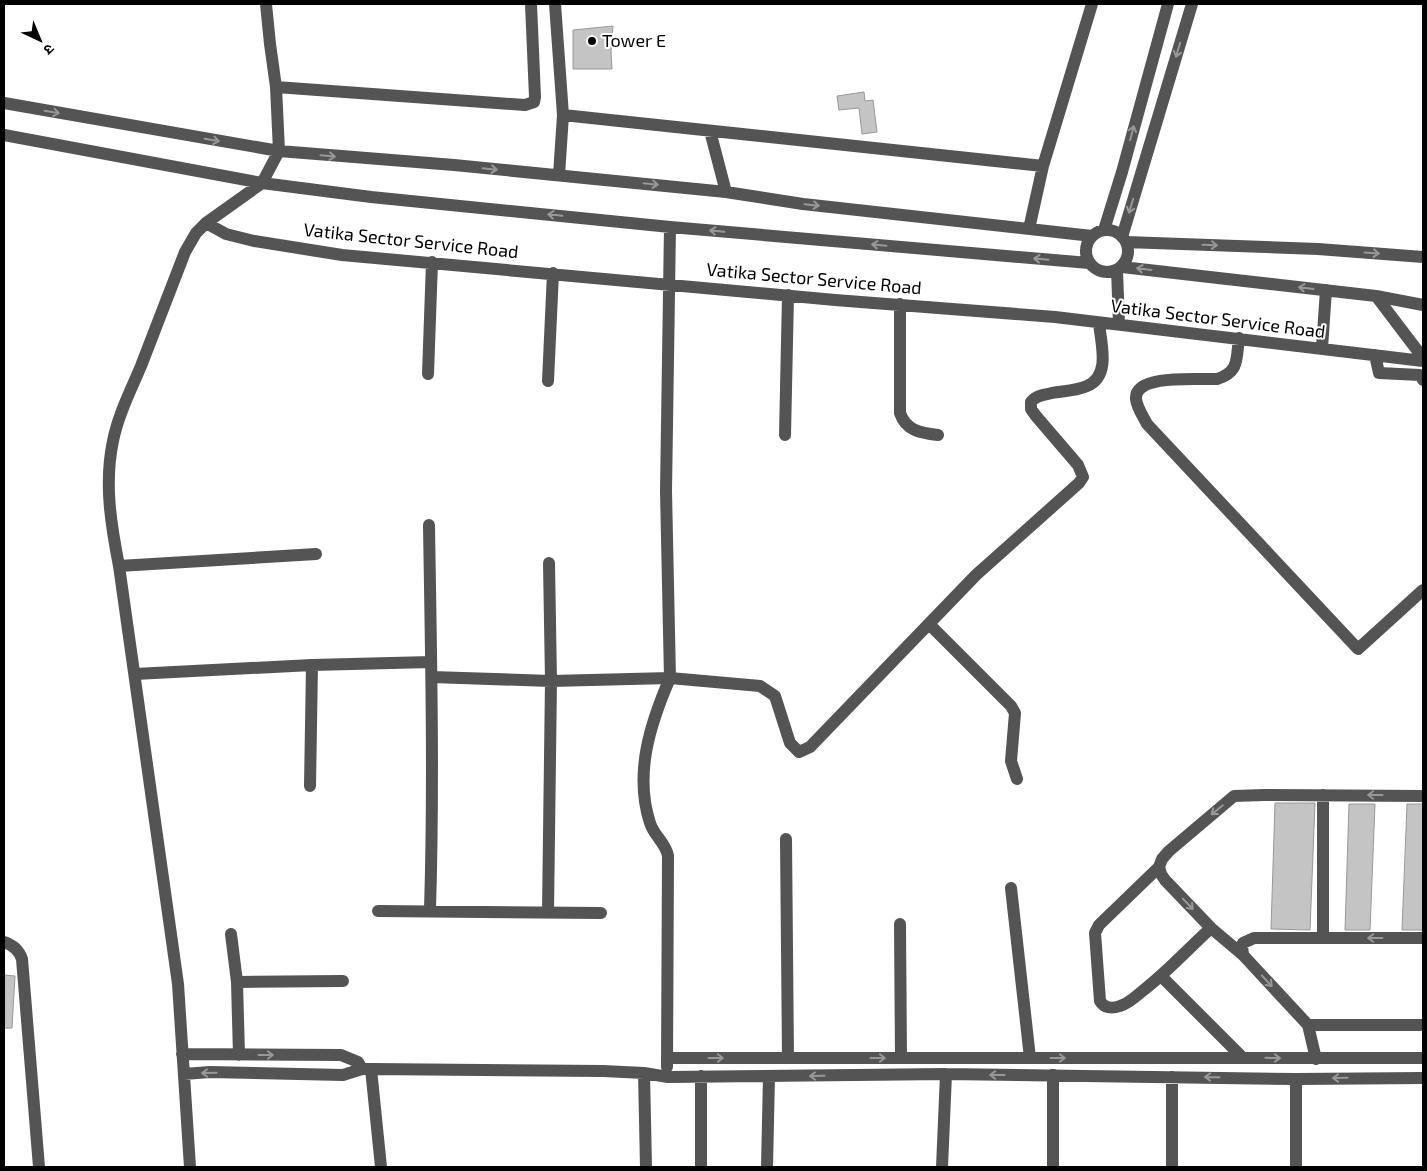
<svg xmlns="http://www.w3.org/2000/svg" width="1427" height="1171" viewBox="0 0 1427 1171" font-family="'Exo 2','Noto Sans Devanagari',sans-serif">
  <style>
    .building { fill: #c4c4c4; stroke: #989898 }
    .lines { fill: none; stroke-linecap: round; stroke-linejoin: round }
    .minor { stroke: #545454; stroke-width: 12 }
    .oneway { stroke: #989898 }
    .poi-dot { fill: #000; stroke: #fff; stroke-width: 2 }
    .labels { text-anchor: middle; stroke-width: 4; stroke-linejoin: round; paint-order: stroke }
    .poi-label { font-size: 18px; fill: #000; stroke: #fff; text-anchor: start }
    .street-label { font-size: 18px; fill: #000; stroke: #fff }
  </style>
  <rect width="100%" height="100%" fill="#fff"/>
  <!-- building -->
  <path class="building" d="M613,26l-2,26 1,17h-39v-39z
    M864,92l1,9 8,-1 4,32 -15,2 -3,-26 -20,2 -2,-14z
    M1275,803h40l-5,127 -39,-1z
    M1349,804h26l-5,126h-25z
    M1407,804h16v126h-21z
    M4,975l11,1 -3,52h-8z"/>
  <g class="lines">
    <!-- minor -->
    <path class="minor" d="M266,4l4,40 6,43 3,64
      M555,4l8,111 -4,60
      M276,87l249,18 9,-3 1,-5 -4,-93
      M4,103l275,48 175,14 272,27 77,12 289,32
      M563,115l480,51
      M710,131l16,61
      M4,135l258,48 109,14 299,30 419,36
      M206,223l20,11 28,7 88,14 493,45 220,17 368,44
      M670,227l-4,264 4,187 90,8 15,10 15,47 9,9 11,-5 166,-172 103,-92 4,-6 -5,-12 -42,-49 -5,-7v-7c5,-7 13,-7 21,-9 11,-2 24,-2 35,-7 24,-10 14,-42 12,-63
      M1029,229l14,-63 49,-162
      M1086 251a21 21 0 1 1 42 0a21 21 0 1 1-42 0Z
      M1104,230l18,-58 46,-168
      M1122,237l70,-233
      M1126,242l192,7 105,8
      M1122,267l254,29 47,9
      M1117,270l2,54
      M1376,296l47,62
      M900,304v109c6,18 21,20 38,22
      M1239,338c-3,20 1,34 -22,41 -16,1 -83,-6 -81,20 1,9 7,17 11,25l211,225 65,-59
      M1322,348l4,-58
      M1375,355l4,18 41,2 3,5
      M428,374l4,-112
      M548,381l5,-108
      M785,435l3,-140
      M119,566l197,-12
      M929,624l82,82 4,7 -4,48 6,18
      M135,674l177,-9 119,-3
      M432,677l119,4 119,-3c-20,46 -36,96 -20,145 4,13 16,20 18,33l-1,211
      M310,786l2,-121
      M1323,795v143
      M786,839l2,219
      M1159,867l2,7 4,6 46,48 32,27
      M1011,888l19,170
      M378,911l223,2
      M427,911l3,-2c4,-128 1,-256 -1,-384
      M548,912l3,-231 -2,-118
      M900,924l1,134
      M1211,928c-22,20 -42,42 -66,61 -8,6 -15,14 -25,17 -8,3 -16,2 -20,-5l-5,-68 4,-8 60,-58 3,-8 7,-8 65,-55 30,-1 159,1
      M231,934l6,48 2,73
      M4,942c9,3 15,8 18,17l17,208
      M1161,976l82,82
      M237,982l106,-1
      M1308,1025h115
      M182,1054l159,1 17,7 4,7
      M667,1058h756
      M1316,1059l-8,-34 -65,-70 -1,-9 1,-3 11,-5h169
      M644,1073l2,94
      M184,1074l26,-2 133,3 19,-6h9
      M701,1076v91
      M1296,1079v88
      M190,1167l-12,-183 -59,-418c-8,-41 -15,-83 -6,-125 5,-26 18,-51 28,-75 15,-38 29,-76 44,-114l11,-19 10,-10 56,-40 17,-32
      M381,1167l-10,-98 232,2 41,2 24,4 278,-3 350,5 127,-1
      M767,1167l2,-91
      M942,1167l4,-93
      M1053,1167v-92
      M1172,1167v-90"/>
  </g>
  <!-- one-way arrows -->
  <defs><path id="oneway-shaft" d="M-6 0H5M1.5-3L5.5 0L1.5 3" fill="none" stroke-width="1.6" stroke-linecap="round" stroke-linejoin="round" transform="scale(1.25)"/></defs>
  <g class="oneway">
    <use href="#oneway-shaft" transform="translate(1178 50) rotate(107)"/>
    <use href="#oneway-shaft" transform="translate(52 112) rotate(10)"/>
    <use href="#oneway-shaft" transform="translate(1132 133) rotate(-75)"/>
    <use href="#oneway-shaft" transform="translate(212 140) rotate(10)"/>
    <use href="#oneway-shaft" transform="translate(328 156) rotate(5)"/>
    <use href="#oneway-shaft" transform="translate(490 169) rotate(6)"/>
    <use href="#oneway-shaft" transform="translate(651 184) rotate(6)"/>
    <use href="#oneway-shaft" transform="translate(812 205) rotate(6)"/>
    <use href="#oneway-shaft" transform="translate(1131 206) rotate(107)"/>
    <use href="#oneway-shaft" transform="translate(555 215) rotate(-174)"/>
    <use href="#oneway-shaft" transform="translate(717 231) rotate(-175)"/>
    <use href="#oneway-shaft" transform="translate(879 245) rotate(-175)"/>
    <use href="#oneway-shaft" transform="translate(1210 245) rotate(2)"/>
    <use href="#oneway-shaft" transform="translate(1372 253) rotate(4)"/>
    <use href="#oneway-shaft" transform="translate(1041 259) rotate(-175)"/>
    <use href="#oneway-shaft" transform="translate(1144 269) rotate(-173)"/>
    <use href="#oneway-shaft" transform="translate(1306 288) rotate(-173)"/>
    <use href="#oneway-shaft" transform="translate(1375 795) rotate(-180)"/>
    <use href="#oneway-shaft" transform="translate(1217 810) rotate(141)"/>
    <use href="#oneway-shaft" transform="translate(1188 904) rotate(46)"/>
    <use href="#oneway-shaft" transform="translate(1375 938) rotate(180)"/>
    <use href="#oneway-shaft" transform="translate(1267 981) rotate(47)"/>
    <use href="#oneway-shaft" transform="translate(266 1055)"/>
    <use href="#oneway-shaft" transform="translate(716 1058)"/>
    <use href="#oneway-shaft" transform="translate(878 1058)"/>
    <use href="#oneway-shaft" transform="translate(1058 1058)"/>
    <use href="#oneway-shaft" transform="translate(1273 1058) rotate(1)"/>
    <use href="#oneway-shaft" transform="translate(209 1073) rotate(179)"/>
    <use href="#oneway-shaft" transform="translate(997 1075) rotate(-180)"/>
    <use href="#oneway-shaft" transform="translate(817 1076) rotate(179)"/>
    <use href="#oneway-shaft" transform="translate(1212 1077) rotate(-179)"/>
    <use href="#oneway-shaft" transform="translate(1340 1078) rotate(179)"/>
  </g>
  <!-- markers -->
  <circle class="poi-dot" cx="592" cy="41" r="5"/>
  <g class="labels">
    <!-- poi labels -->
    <g class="poi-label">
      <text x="602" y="47">Tower E</text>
    </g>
    <!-- street labels -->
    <g class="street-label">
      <text transform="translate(411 241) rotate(6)" y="6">Vatika Sector Service Road</text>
      <text transform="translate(814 279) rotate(5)" y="6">Vatika Sector Service Road</text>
      <text transform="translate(1218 319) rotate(7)" y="6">Vatika Sector Service Road</text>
    </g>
  </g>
  <!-- border -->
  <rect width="1427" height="1171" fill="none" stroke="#000000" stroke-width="10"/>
  <!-- north arrow -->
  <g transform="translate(40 40) rotate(136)" stroke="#ffffff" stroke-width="4" paint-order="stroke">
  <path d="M0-4L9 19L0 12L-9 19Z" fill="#000000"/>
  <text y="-8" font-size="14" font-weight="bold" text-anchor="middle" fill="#000000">उ</text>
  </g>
</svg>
